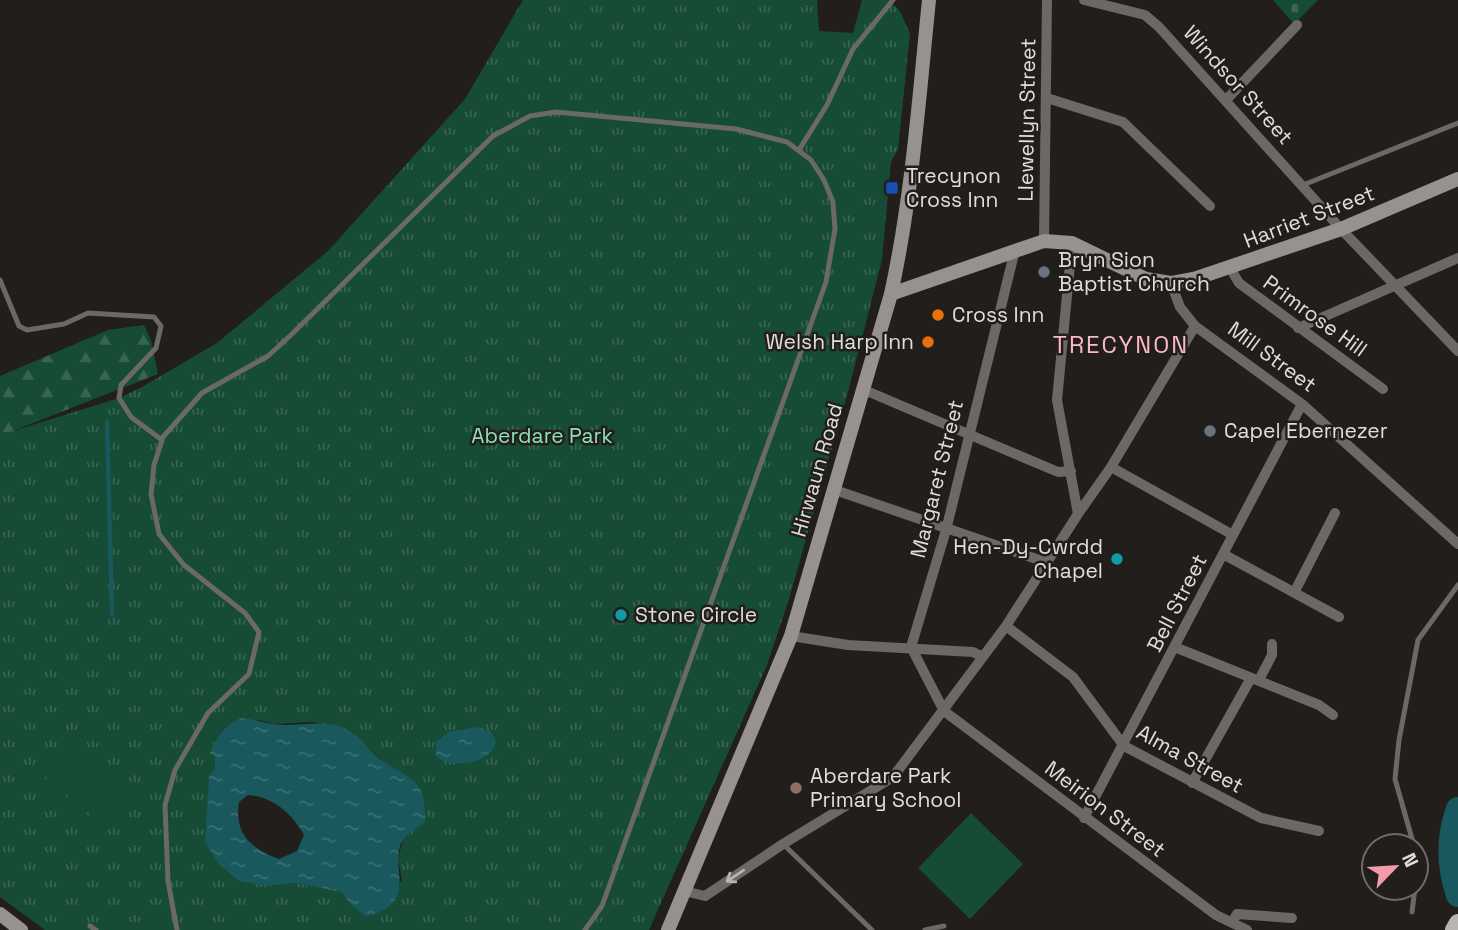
<svg xmlns="http://www.w3.org/2000/svg" width="1458" height="930" viewBox="0 0 1458 930" font-family="'Space Grotesk',sans-serif">
  <style>
    .forest { fill: url(#forest-firs) }
    .cemetery { fill: url(#cemetery-stones) }
    .park { fill: url(#park-tufts); fill-rule: evenodd }
    .pitch { fill: #164b35 }
    .water { fill: url(#water-ripples); fill-rule: evenodd }
    .lines { fill: none; stroke-linecap: round; stroke-linejoin: round }
    .stream { stroke: #19585c; stroke-width: 4.5 }
    .river { stroke: #19585c; stroke-width: 24 }
    .lane { stroke: #6b6868; stroke-width: 5 }
    .street { stroke: #6b6868; stroke-width: 10 }
    .secondary { stroke: #979291; stroke-width: 14 }
    .primary { stroke: #b9b3b1; stroke-width: 18 }
    .oneway { stroke: #b7b5b3 }
    .transit-dot { fill: #1a4fb4; stroke: #221e1b; stroke-width: 2.5 }
    .worship-dot { fill: #6b7280; stroke: #221e1b; stroke-width: 2.5 }
    .food-dot { fill: #e8710a; stroke: #221e1b; stroke-width: 2.5 }
    .culture-dot { fill: #0f9aa8; stroke: #221e1b; stroke-width: 2.5 }
    .education-dot { fill: #8d6e63; stroke: #221e1b; stroke-width: 2.5 }
    .labels { text-anchor: middle; stroke-width: 5; stroke-linejoin: round; paint-order: stroke }
    .street-label { font-size: 21px; fill: #e0dedb; stroke: #221e1b }
    .poi-label { font-size: 21px; fill: #e0dedb; stroke: #221e1b; text-anchor: start }
    .park-label { font-size: 21px; fill: #89e3b7; stroke: #221e1b }
    .quarter-label { font-size: 24px; letter-spacing: 2px; fill: #fcb8c4; stroke: #221e1b }
  </style>
  <defs>
    <pattern id="forest-firs" width="22" height="20" patternUnits="userSpaceOnUse" patternTransform="scale(1.75)"><rect width="22" height="20" fill="#164b35"/><path d="M5 1l3.5 6h-7zM16 11l3.5 6h-7z" fill="#386452"/></pattern>
    <pattern id="cemetery-stones" width="16" height="16" patternUnits="userSpaceOnUse" patternTransform="scale(1.75)"><rect width="16" height="16" fill="#164b35"/><path d="M2 7V4a2 2 0 0 1 4 0v3zM10 15v-3a2 2 0 0 1 4 0v3z" fill="#386452"/></pattern>
    <pattern id="park-tufts" width="24" height="20" patternUnits="userSpaceOnUse" patternTransform="scale(1.75)"><rect width="24" height="20" fill="#164b35"/><path d="M3 7l-1-3M5 7V3M7 7l1-3M15 17l-1-3M17 17v-4M19 17l1-3" fill="none" stroke="#386452"/></pattern>
    <pattern id="water-ripples" width="26" height="14" patternUnits="userSpaceOnUse" patternTransform="scale(1.75)"><rect width="26" height="14" fill="#19585c"/><path d="M2 4q2-2 4 0t4 0M15 11q2-2 4 0t4 0" fill="none" stroke="#3a7073"/></pattern>
  </defs>
  <rect width="100%" height="100%" fill="#221e1b"/>
  <!-- forest -->
  <path class="forest" d="M144,325l7,15 7,34 -158,62v-60l108,-46z"/>
  <!-- cemetery -->
  <path class="cemetery" d="M1273,0h45l-24,24z"/>
  <!-- park -->
  <path class="park" d="M523,0h294l2,31 34,2 9,-33h27l11,11 10,23 -12,115 -7,13 -9,98 -33,128 -60,211 -22,66 -118,265h-604l-45,-33v-462l119,-37 23,-11 75,-44 111,-92 137,-152zM258,720l16,4 38,-2 23,4 17,6 30,29 21,79 -5,18 4,23 -51,24 -10,-13 -46,-9 -27,3 -60,-74 1,-37 5,-3 1,-15zM486,729l10,11 -10,15 -46,-17z"/>
  <!-- pitch -->
  <path class="pitch" d="M72,744l17,13 -29,38 -17,-12z
    M93,762l17,12 -28,38 -17,-12z
    M115,779l16,12 -28,38 -16,-12z
    M971,813l52,51 -53,55 -52,-51z"/>
  <!-- water -->
  <path class="water" d="M242,718c11,1 21,5 31,6 27,4 55,-8 80,9 11,7 19,22 31,29 31,20 42,18 41,60 -6,5 -18,11 -22,18 -16,24 19,64 -37,76l-15,-11 -10,-13 -46,-9 -27,3 -29,-5 -20,-17 -14,-22 4,-67 5,-4 1,-14 -5,-4c8,-17 14,-28 32,-35zM248,795c25,2 44,18 56,40l-7,16 -18,8c-28,-10 -45,-25 -40,-57z
    M477,727l13,4 6,9c-2,25 -47,29 -60,16v-14l12,-10z"/>
  <g class="lines">
    <!-- stream -->
    <path class="stream" d="M107,422l5,192"/>
    <!-- river -->
    <path class="river" d="M1458,809c-11,30 -10,57 0,86"/>
    <!-- lane -->
    <path class="lane" d="M799,150l28,-45 26,-56 40,-49
      M1303,185l155,-62
      M0,280l19,46 8,4 37,-6 24,-11 66,4 7,9 -5,22 -35,37 -2,13 12,19 31,23
      M783,844l89,86
      M1414,846l-19,-67 4,-39 19,-100 40,-55
      M1416,857v25
      M1412,912l3,-24
      M90,926l6,4
      M177,930l-9,-49 -3,-76 10,-35 33,-57 41,-39 10,-42 -14,-19 -61,-48 -25,-31 -8,-40 3,-29 9,-28 39,-44 66,-37 24,-22 201,-198 37,-20 26,-4 180,17 51,13 24,18 13,20 9,22 2,27 -9,53 -224,624 -17,24
      M925,930l19,-4"/>
    <!-- street -->
    <path class="street" d="M1084,0l61,15 14,12 182,202 117,122
      M1047,98l76,24 87,84
      M1226,100l71,-75
      M1044,241l3,-241
      M1015,250l-69,280 -35,117 33,64 272,204 31,15
      M1230,268l9,15 144,106
      M1171,283l9,24 15,19 107,78 156,140
      M1298,328l160,-70
      M862,389l196,83 13,-1
      M1111,467l122,68
      M835,490l213,73
      M1078,514l33,-47 84,-141
      M1223,554l116,63
      M1295,591l40,-78
      M1006,626l67,51 51,69 137,72 58,13
      M791,636l57,9 125,7 10,5
      M1177,648l142,57 14,10
      M1259,680l13,-25v-11
      M1192,783l59,-105
      M1084,818l218,-414
      M684,891l21,5 78,-52 110,-67 113,-151 72,-112 -21,-114 15,-157
      M1232,922l5,-8 55,4"/>
    <!-- secondary -->
    <path class="secondary" d="M891,294l153,-53 28,2 74,36 25,4 26,-5 144,-49 117,-50
      M0,914l21,16
      M668,930l123,-294 100,-342c21,-96 28,-196 38,-294"/>
    <!-- primary -->
    <path class="primary" d="M1454,930l4,-7"/>
  </g>
  <!-- one-way arrows -->
  <defs><path id="oneway-shaft" d="M-6 0H5M1.5-3L5.5 0L1.5 3" fill="none" stroke-width="1.6" stroke-linecap="round" stroke-linejoin="round" transform="scale(1.75)"/></defs>
  <use class="oneway" href="#oneway-shaft" transform="translate(735 876) rotate(146)"/>
  <!-- markers -->
  <rect class="transit-dot" x="885" y="181" width="14" height="14" rx="3.5"/>
  <g class="worship-dot">
    <circle cx="1044" cy="272" r="7"/>
    <circle cx="1210" cy="431" r="7"/>
  </g>
  <g class="food-dot">
    <circle cx="938" cy="315" r="7"/>
    <circle cx="928" cy="342" r="7"/>
  </g>
  <g class="culture-dot">
    <circle cx="1117" cy="559" r="7"/>
    <circle cx="621" cy="615" r="7"/>
  </g>
  <circle class="education-dot" cx="796" cy="788" r="7"/>
  <g class="labels">
    <!-- street labels -->
    <g class="street-label">
      <text transform="translate(1238 85) rotate(48)" y="7">Windsor Street</text>
      <text transform="translate(1027 120) rotate(-89)" y="7">Llewellyn Street</text>
      <text transform="translate(1309 217) rotate(-21)" y="7">Harriet Street</text>
      <text transform="translate(1315 316) rotate(36)" y="7">Primrose Hill</text>
      <text transform="translate(1272 357) rotate(36)" y="7">Mill Street</text>
      <text transform="translate(817 470) rotate(-74)" y="7">Hirwaun Road</text>
      <text transform="translate(937 479) rotate(-76)" y="7">Margaret Street</text>
      <text transform="translate(1177 603) rotate(-63)" y="7">Bell Street</text>
      <text transform="translate(1190 759) rotate(29)" y="7">Alma Street</text>
      <text transform="translate(1105 809) rotate(37)" y="7">Meirion Street</text>
    </g>
    <!-- poi labels -->
    <g class="poi-label">
      <text x="906" y="183">Trecynon<tspan x="906" dy="24">Cross Inn</tspan></text>
      <text x="1058" y="267">Bryn Sion<tspan x="1058" dy="24">Baptist Church</tspan></text>
      <text x="952" y="322">Cross Inn</text>
      <text x="914" y="349" text-anchor="end">Welsh Harp Inn</text>
      <text x="1224" y="438">Capel Ebernezer</text>
      <text x="1103" y="554" text-anchor="end">Hen-Dy-Cwrdd<tspan x="1103" dy="24">Chapel</tspan></text>
      <text x="635" y="622">Stone Circle</text>
      <text x="810" y="783">Aberdare Park<tspan x="810" dy="24">Primary School</tspan></text>
    </g>
    <!-- park labels -->
    <g class="park-label">
      <text x="542" y="443">Aberdare Park</text>
    </g>
    <!-- quarter labels -->
    <g class="quarter-label">
      <text x="1121" y="353">TRECYNON</text>
    </g>
  </g>
  <!-- north arrow -->
  <g transform="translate(1395 867) rotate(65)"><circle r="33" fill="#221e1b" stroke="#6e6b68" stroke-width="2"/>
  <path d="M0-5L12 26L0 18L-12 26Z" fill="#f39aab"/>
  <text y="-10" font-size="19" font-weight="bold" text-anchor="middle" fill="#e0dedb">N</text>
  </g>
</svg>
